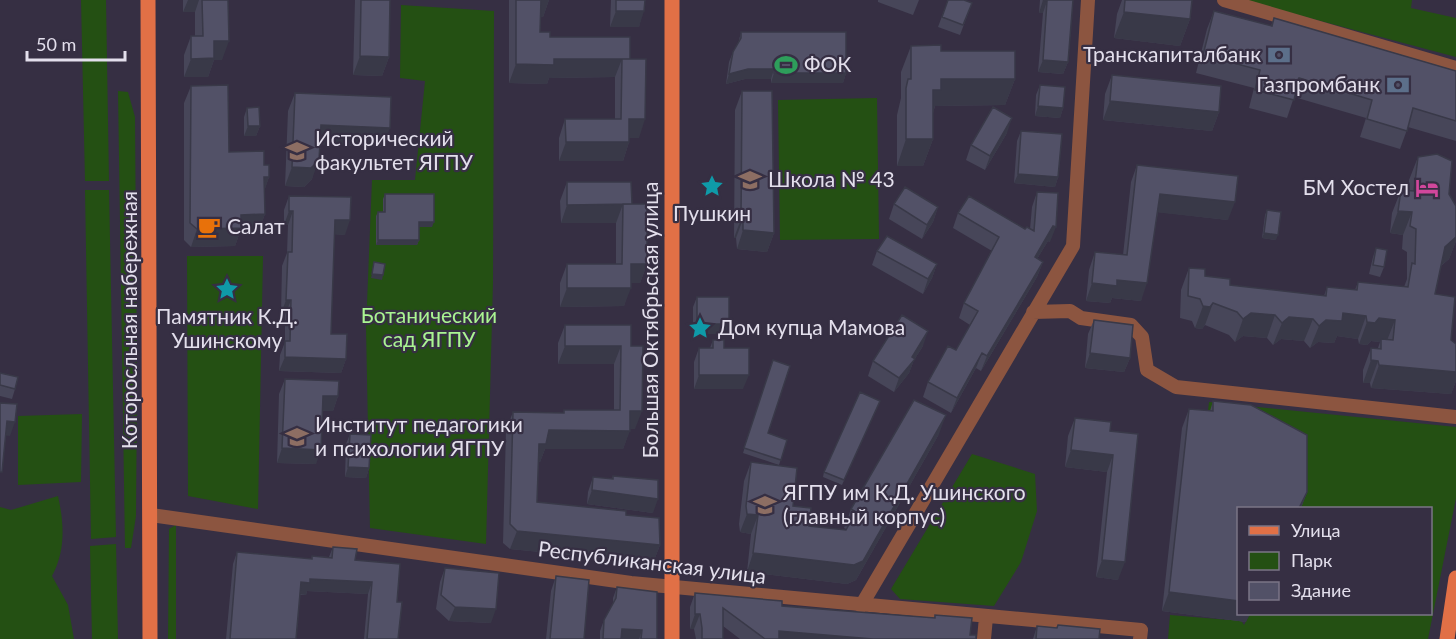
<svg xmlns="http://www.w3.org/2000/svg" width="1456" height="639" viewBox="0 0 1456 639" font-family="Lato,sans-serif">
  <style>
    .green { fill: #245013 }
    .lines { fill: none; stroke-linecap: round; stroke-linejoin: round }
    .minor { stroke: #8c5540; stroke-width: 14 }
    .major { stroke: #e17046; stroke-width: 15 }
    .wall { fill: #474659 }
    .shaded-wall { fill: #393948 }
    .building { fill: #525167; stroke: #393948; stroke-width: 1.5 }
    .labels { text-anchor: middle; stroke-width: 4.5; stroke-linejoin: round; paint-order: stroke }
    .poi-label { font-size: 21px; fill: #e3dfec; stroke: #362f43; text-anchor: start }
    .park-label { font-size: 21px; fill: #aaf592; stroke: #362f43 }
    .street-label { font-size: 21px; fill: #e3dfec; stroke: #362f43 }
  </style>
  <rect width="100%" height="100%" fill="#362f43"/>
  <!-- green -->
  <path class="green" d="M81,0h25l3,181h-24z
    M1242,0h170l-1,8 45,10v39z
    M401,5l93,6 -1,271 -7,262 -116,-16 -4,-200 6,-148h43l10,-99 -25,-3z
    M118,91l10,1 7,25 2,270 -1,129 -5,32h-6z
    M877,98l2,141 -99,1 -2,-140z
    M85,190h24l7,347 -25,2z
    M187,256h76l-5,253 -70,-13z
    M1209,402l247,25v71l-28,141h-260l2,-24 59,5 1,-8h6l8,13 6,-11h180v-106h-130l-93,-88z
    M82,414l-1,68 -63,3v-69z
    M972,454l63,20 2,37 -16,51 -27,44 -94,-7 -9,-10z
    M58,496c6,27 8,54 -6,80l16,29 6,34h-74v-132l11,3z
    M176,525v114h-8l1,-110z
    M116,544l2,95h-26l-2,-93z"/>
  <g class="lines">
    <!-- minor -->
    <path class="minor" d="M1224,0l232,68
      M1033,312l37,-1 11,7 50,7 11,12 5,33 29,17 280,30
      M151,515l480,68 510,47 -1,9
      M861,606l212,-360 15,-246
      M984,639l2,-22"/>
    <!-- major -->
    <path class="major" d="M148,0l2,639
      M672,0v639
      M1447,639l9,-61"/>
  </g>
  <!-- wall -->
  <path class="wall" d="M183,0h45l-6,60h-8l-6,17h-24v-22l7,-19h4v-24h-12z
    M355,0h35l-1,57 -7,19 -29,-1z
    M509,0h40l-6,17h-3v15l10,5 80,22 9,79h-10v4l-6,19h-64v-23l6,-19h50v-42l-66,1 -2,6 -38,-1z
    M611,0h34l-6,27h-29z
    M878,0h41l-6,15 -35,-13z
    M948,0l24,3 -12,32 -22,-8z
    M1040,0h33l-5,62 -5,12 -25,-2 5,-59h-4z
    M1122,0h70l-2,19 -10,27 -66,-8 3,-24z
    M1214,11l57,15 3,-8 182,53v70l-48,-14 -8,22 -40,-12 6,-19 -72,-21 -7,21 -38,-10 5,-20 -58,-15 11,-44z
    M741,32l105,41 -3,10h-72v-4h-26l-19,5 3,-22 4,-10 5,-8z
    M911,46l30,5 74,28 -10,26 -70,1 -2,7v26l-10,27h-26v-51l4,-17v-26z
    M1112,75l107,37 -7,19 -109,-11 2,-26z
    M1040,85l23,23 -3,10 -25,-2 1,-21z
    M191,86l38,66 35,13 5,12 -5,14 1,23 -7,18h-18l-5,14 -44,1 -7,-7v-137z
    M742,91l32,142 -7,19 -30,-3 -1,-11h-2l1,-128z
    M295,93l88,54 -63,-3 -8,35 -8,8 -19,-1 3,-75z
    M247,108l13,18 -4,10h-12v-19z
    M1021,131l37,46 -3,10 -41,-4 3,-42z
    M1007,133l-22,37 -19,-10 5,-15z
    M1418,157l31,37 7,12v35l-7,18 -8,7 -6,28 16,46 5,4v37l-5,13 -80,-6 -1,-5h-7v-13l8,-22h7l2,-6 -9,-1 -4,4 -8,-1 -1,-5 -21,-3 -3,7 -16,-1 -8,6 -6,-7 -23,-2 -8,6 -6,-7 -24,-2 -8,6 -6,-7 -24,-10 -3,4 -7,-1 -3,-7 -12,-3 1,-28 8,-22 16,8 25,9 94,11 3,-9 28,3 3,-8 46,5 3,-8v-27l-5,-3 1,-14 -13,-2 2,-20 9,-23 7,1 1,-11z
    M1137,165l91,55 -70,-8 -17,89 -29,-3 -2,5 -24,-2 3,-31 6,-18 28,3 8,-73z
    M567,182l64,22 16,60 -7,19h-9l-7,23 -64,1v-24l7,-19h49v-41h-55l-1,-22z
    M1037,192l13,50 -2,-1 -11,18 6,3 -6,15 -56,94 -5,-3 -25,45 -28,-16 5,-15 28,-32 14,-25 -11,-7 5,-15 28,-52 -39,-23 5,-15 67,16h5l2,-22z
    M385,194l47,33h-13v13l-2,5h-41v-29l2,-4h5v-13z
    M289,196l56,39 -11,-1 -3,100 15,25 -5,14 -62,-2 1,-16 5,-13v-27l-4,-1 1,-48 5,-13 1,-28h-4v-15z
    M894,204l44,3 -5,15 -11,17 -33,-20z
    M1267,210l9,30 -14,-2 3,-23z
    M1376,248l8,19 -4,10 -11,-3 4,-17z
    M877,251l60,13 -5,14 -9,16 -51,-29z
    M697,297l28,37h-32v-27z
    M1094,320l36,38 -6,14 -39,-4 3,-34z
    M565,325l66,21 4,83h-5l-7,20h-78l-5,13h-2l-1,40 89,13 34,30 -7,18 -143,-14 -7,-6 3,-113 7,-18 50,1 1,-3h50v-46h-56v-21z
    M713,340l11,8 19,41h-49v-27l5,-14h11z
    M923,346l-9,14 -5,13 -15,19 -26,-16 5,-15z
    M773,360l-5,73 19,7 -8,25 -36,-12z
    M0,373l15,16 -3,10 -12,-3z
    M285,379l53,17 -5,15h-11l-6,53 -39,-1 2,-69z
    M1213,401l94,91 -6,16h-62l7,114 -84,-11 20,-183 7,-19 21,2z
    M878,405l-36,80 -19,-8 1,-5z
    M1075,418l35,13 28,3 -20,146 -22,-3 11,-105 -42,-5 3,-31z
    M350,434l19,34 -3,10 -21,-1 1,-33z
    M939,434l-83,146 -9,4 -100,-12 4,-38 -11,-2 -1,-8 5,-43 7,-19 58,64 37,4v-1l-2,-1 7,-19z
    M613,476l40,37 -66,-9 1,-12 5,-15 18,2z
    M333,547l22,13 42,42 1,37h-34l4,-45 -61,-3 -1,4h-6l-4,44h-70l7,-75 4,-12 74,7 1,-3 17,1z
    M445,568l46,55 -42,-2 -13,-12 4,-27z
    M556,576l28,63h-38l5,-48z
    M617,587l40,52h-57v-8l4,-11 9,-16v-6z
    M695,593l87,13 152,12 1,-3 35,20 6,4h-236l-17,-13v13h-27l-2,-10h-4v-22z
    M1058,625l41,14h-66l4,-13 19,2z"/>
  <!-- shaded-wall -->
  <path class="shaded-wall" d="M188,0h11l-4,12h-12z
    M540,0h9l-6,17h-9z
    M1043,0l4,1 -4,12h-4z
    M616,11h28l-5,16h-29z
    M1124,12l66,7 -10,27 -66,-8z
    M214,41h15l-7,19h-8l-6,17h-24l7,-18z
    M360,56l29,1 -7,19 -29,-1z
    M554,59h76h-8l-7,18 -66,1 -2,6 -38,-1 7,-19z
    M1043,60l25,2 -5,12 -25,-2z
    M748,69h26l-3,10h-26l-19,5 3,-10z
    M774,73h72l-3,10h-72z
    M941,79h74l-10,26 -70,1 -4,11 2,-27z
    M1110,101l109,11 -7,19 -109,-11z
    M1038,106l25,2 -3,10 -25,-2z
    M1012,118l-5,15 -22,37 5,-14z
    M629,119h16l-6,19h-16z
    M321,125l69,3 -7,19 -69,-3z
    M248,126h12l-4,10h-12z
    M906,139h27l-10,27h-26z
    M566,142h63l-6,19h-64z
    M319,160l-7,19 -8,8 -19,-1 7,-19z
    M1018,174l40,3 -3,10 -41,-4z
    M264,177h5l-6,18z
    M1160,194l75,8 -7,18 -74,-8z
    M623,204l-7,19h-55l6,-18 65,-1z
    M938,207l-5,15 -11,17 5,-14z
    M289,211h4l-5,14h-4z
    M1398,211l14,1 -9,23 -13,-2z
    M265,214l-7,18h-18l-5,14 -44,1 6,-18 44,-14z
    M741,219h2l-7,19h-2z
    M335,220h15l-5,15 -16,-1z
    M419,222h15l-2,5h-15z
    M1053,226l3,1 -6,15 -2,-1 -19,31 6,-15z
    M743,230l31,3 -7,19 -30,-3z
    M1264,233l14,2 -2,5 -14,-2z
    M1456,237v4l-7,18 -12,10 8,-22z
    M378,240h41l-2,5h-41z
    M1043,262l-6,15 -56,94 6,-15z
    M631,264h16l-7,19h-16z
    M937,264l-5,14 -9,16 5,-15z
    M372,274l11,1 -1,5 -11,-2z
    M1117,280l30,3 -6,18 -29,-3 -2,5 -24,-2 6,-18z
    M567,288h64l-7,18 -64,1z
    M286,300h5l-6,15 -4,-1z
    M1213,303l-8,22 -3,4 -7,-1 8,-22z
    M1251,313l24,2 -8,23 -24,-2 -8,6 8,-23z
    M1343,313l23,3 -8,23 -21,-3 -3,7 -16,-1 -8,6 9,-22 7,-6z
    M1289,317l24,2 -9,22 -23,-2 -8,6 9,-22z
    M1379,318l16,2 -9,23 -5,-4 -1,3 -9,-1 -4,4 -8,-1 8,-22z
    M697,324h32l-4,10h-32z
    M928,331l-5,15 -9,14 -5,13 -15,19 5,-14z
    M565,346h56l-7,18h-56z
    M982,353l-6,15 -25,45 6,-15z
    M1090,353l40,5 -6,14 -39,-4z
    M285,357l61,2 -5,14 -62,-2z
    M1371,360l7,1 -8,22h-7z
    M1379,365l77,7v9l-5,13 -80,-6z
    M699,375h50l-6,14h-49z
    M323,396h15l-5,15h-15z
    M630,411h12l-7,18h-12z
    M946,415l-7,19 -83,146 -9,4 -100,-12 6,-19 101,12z
    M7,421l8,1 -5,14 -8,-1z
    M549,430l81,1 -7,18h-78l-5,13h-8l7,-18z
    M282,448l39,2 -5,14 -39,-1z
    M1071,450l42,5 -6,17 -42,-5z
    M348,467l21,1 -3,10 -21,-1z
    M592,490l66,9 -5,14 -66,-9z
    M1307,492l-6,16h-2z
    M747,514l11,1 -7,19 -11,-2z
    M517,531l143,14 -7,18 -143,-14z
    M1102,560l23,2 -7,18 -22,-3z
    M310,579l62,3 -4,12 -61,-3 -1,4 -9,-1 4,-12z
    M1169,592l70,9v13h11l-4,8 -84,-11z
    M455,607l41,2 -5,14 -42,-2z
    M695,614h5l-6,15h-4z
    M622,629l20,1 -3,9h-21z
    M779,631l94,8h-96z"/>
  <!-- building -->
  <path class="building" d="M202,0h26l1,41h-15v17l-23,1v-23h12z
    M361,0h29l-1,57 -29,-1z
    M516,0h25l-1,32h10v5h80v22h-76v6l-38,-1z
    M616,0h29l-1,11h-28z
    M948,0h16l8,3 -9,22 -21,-8z
    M1043,0h30l-5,62 -25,-2 4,-59z
    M1125,0h67l-2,19 -66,-7z
    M1214,11l58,15 2,-8 182,53v50l-43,-13 -6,23 -40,-12 5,-19 -73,-22 -5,22 -39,-10 5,-20 -57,-15z
    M741,32h105v41h-72v-4h-26l-19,5 4,-22 8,-14z
    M941,45v6h74v28h-74v11h-8v49h-27v-51l2,-9h3v-33z
    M622,59h24l-1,60h-16v23h-63l-1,-23h56z
    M1112,75l109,11 -2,26 -109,-11z
    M228,85l1,67 35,-1v14h5v12h-5l1,37 -24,1v13l-44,1 -7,-6 1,-137z
    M1040,85l25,2 -2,21 -25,-2z
    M742,91h30l2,142 -31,-3v-11h-2z
    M295,93l96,4 -1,31 -69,-3 -2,35 -8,8 -19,-1z
    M259,107l1,19h-12l-1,-18z
    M993,107l19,11 -22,38 -19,-11z
    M1021,131l41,3 -4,43 -40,-3z
    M1437,154l15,7 -3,33 7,12v31l-11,10 -10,47 20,3 -4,43 5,4v28l-77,-7 -1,-4 -7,-1v-12l10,1v-10l12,1 2,-20 -16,-2 -4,5 -8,-1 -1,-6 -23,-3 -1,8 -16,-1 -7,6 -6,-7 -24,-2 -7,6 -7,-8 -24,-2 -8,6 -6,-7 -24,-9 -3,4 -7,-1 -3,-7 -12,-3 1,-28 16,1v7l25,3v6l96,11 1,-9 30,3 1,-8 50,5 4,-24 3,1 1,-35 -6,-3 2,-14 -14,-1 3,-21 13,1 4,-34z
    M1137,165l101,11 -3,26 -75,-8 -13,89 -30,-3v6l-25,-3 3,-31 32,3z
    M567,182h64l1,22 -65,1z
    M905,187l33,20 -11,18 -33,-21z
    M1037,192l21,1 -2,34 -3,-1 -18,31 8,5 -56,94 -5,-3 -25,45 -29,-16 20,-36 8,4 22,-39 -14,-8 35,-66 -41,-24 11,-17 56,33 2,-2 7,4z
    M385,194h49v28h-15v18h-41v-28h7z
    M289,196l62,1 -1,23h-15l-4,114h16l-1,25 -61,-2v-16h5l1,-41h-5l2,-48h4l1,-41h-4z
    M623,204h24v60h-16v24h-64v-24h55z
    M1267,210l14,2 -3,23 -14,-2z
    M887,236l50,28 -9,15 -51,-28z
    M1376,248l11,2 -3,17 -11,-2z
    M374,262l11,2 -2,11 -11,-1z
    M697,297h32v27h-32z
    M902,315l26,16 -16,26 3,2 -16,19 -26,-17z
    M1094,320l39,5 -3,33 -40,-5z
    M565,325h66v21h12l-1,65h-12v20l-81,-1 -3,14h-7l-2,58 89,9v4l33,3 1,27 -143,-14 -7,-7 3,-112 51,1v-3h56l1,-64h-56z
    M713,340h11v8h25v27h-50v-27h14z
    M773,360l17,6 -22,67 19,7 -6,20 -37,-12z
    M0,373l18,4 -3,12 -15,-4z
    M285,379l54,2 -1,15h-15l-2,54 -39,-2z
    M860,392l20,9 -36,79 -20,-8z
    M914,400l32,15 -83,146 -9,4 -101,-12 5,-38 -11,-1 -1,-8 5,-44 46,6 -4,38 18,2 -2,18 37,4 10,-18 -5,-3z
    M1213,401l38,4 56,30v57l-8,16h-60v93l-70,-9 20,-183 24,2z
    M0,403l17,1 -2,18 -8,-1 -5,51h-2z
    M1075,418l36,4 -1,9 28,3 -13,128 -23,-2 11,-105 -42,-5z
    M350,434l21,1 -2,33 -21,-1z
    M613,476l45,4v19l-66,-9 1,-13 20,2z
    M333,547l24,2 -2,11 45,4 -3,38h5l-4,37h-31l5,-57 -62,-3v4l-9,-1 -5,57h-66l7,-87 75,7v-3l20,2z
    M445,568l54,5 -3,36 -41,-2 -14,-12z
    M556,576l33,4 -5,59h-34z
    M617,587l40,5v47h-16l1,-9 -20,-1 -1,10h-18l1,-19 12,-22z
    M695,593l87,8v5l153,12v-3l37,3 -2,17h6v4h-103l-94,-8v8h-14l-42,-31v31h-21v-11l-2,-14h-5z
    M1058,625l42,4 -1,10h-63l1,-13 20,2z"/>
  <!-- icons -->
  <defs>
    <g id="bank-bare" transform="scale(1.8)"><path d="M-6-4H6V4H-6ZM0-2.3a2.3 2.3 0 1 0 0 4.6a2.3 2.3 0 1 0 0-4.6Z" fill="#5c6f8a" stroke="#362f43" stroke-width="2.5" paint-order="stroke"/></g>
    <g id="stadium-bare" transform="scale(1.8)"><path d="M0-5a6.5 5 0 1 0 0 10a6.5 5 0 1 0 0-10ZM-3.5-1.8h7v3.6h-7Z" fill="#2e9e5b" stroke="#362f43" stroke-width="2.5" paint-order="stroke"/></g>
    <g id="university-bare" transform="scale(1.8)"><path d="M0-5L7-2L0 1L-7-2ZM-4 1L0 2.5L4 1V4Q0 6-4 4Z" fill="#8d6e63" stroke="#362f43" stroke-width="2.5" paint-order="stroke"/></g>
    <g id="school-bare" transform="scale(1.8)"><path d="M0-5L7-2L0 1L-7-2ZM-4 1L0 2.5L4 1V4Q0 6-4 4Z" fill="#8d6e63" stroke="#362f43" stroke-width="2.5" paint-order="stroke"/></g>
    <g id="sight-bare" transform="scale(1.8)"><path d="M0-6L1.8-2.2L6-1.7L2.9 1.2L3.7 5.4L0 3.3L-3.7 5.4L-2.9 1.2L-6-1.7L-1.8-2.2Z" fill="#0f9aa8" stroke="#362f43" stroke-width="2.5" paint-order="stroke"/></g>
    <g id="hotel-bare" transform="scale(1.8)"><path d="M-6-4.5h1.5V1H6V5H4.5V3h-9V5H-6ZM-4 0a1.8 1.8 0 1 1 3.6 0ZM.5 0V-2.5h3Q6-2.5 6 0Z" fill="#d1479c" stroke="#362f43" stroke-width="2.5" paint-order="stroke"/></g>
    <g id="cafe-bare" transform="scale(1.8)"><path d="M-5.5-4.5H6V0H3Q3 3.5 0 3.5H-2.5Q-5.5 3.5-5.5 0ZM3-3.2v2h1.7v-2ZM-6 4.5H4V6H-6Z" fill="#e8710a" stroke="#362f43" stroke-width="2.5" paint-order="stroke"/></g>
  </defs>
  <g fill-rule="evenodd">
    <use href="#bank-bare" x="1279" y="55"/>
    <use href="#stadium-bare" x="786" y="65"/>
    <use href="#bank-bare" x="1398" y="85"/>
    <use href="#university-bare" x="297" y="151"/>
    <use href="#school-bare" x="750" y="180"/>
    <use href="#sight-bare" x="712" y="186"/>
    <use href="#hotel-bare" x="1427" y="188"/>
    <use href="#cafe-bare" x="209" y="227"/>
    <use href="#sight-bare" x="227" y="289"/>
    <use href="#sight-bare" x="700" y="328"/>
    <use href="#university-bare" x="297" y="437"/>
    <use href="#university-bare" x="765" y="505"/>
  </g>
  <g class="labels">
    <!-- poi labels -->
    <g class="poi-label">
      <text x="1261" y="62" text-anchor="end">Транскапиталбанк</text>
      <text x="804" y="72">ФОК</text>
      <text x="1380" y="92" text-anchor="end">Газпромбанк</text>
      <text x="315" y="146">Исторический<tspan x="315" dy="24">факультет ЯГПУ</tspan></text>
      <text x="768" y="187">Школа № 43</text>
      <text x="1409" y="195" text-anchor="end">БМ Хостел</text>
      <text x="712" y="221" text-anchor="middle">Пушкин</text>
      <text x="227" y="234">Салат</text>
      <text x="227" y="324" text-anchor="middle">Памятник К.Д.<tspan x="227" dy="24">Ушинскому</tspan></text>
      <text x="718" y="335">Дом купца Мамова</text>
      <text x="315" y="432">Институт педагогики<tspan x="315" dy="24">и психологии ЯГПУ</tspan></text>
      <text x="783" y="500">ЯГПУ им К.Д. Ушинского<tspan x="783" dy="24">(главный корпус)</tspan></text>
    </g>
    <!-- park labels -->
    <g class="park-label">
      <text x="429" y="323">Ботанический<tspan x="429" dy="24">сад ЯГПУ</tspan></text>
    </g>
    <!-- street labels -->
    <g class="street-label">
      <text transform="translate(130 320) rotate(-90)" y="7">Которосльная набережная</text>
      <text transform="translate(651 320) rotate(-90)" y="7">Большая Октябрьская улица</text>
      <text transform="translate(652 563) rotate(7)" y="7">Республиканская улица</text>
    </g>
  </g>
  <!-- legend -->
  <rect x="1237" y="507" width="195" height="108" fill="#362f43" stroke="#7b7587" stroke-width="1.5"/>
  <rect x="1249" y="526" width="30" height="9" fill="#e17046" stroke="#7b7587" stroke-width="1.5"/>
  <text x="1291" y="537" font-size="18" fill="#e3dfec">Улица</text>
  <rect x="1249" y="552" width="30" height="18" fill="#245013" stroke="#7b7587" stroke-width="1.5"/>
  <text x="1291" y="567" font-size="18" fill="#e3dfec">Парк</text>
  <rect x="1249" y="582" width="30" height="18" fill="#525167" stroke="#7b7587" stroke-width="1.5"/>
  <text x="1291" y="597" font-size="18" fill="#e3dfec">Здание</text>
  <!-- scale -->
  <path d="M27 51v9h98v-9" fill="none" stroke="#e3dfec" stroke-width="3"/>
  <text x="36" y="51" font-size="18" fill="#e3dfec" stroke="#362f43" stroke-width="4.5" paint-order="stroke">50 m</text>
</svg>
